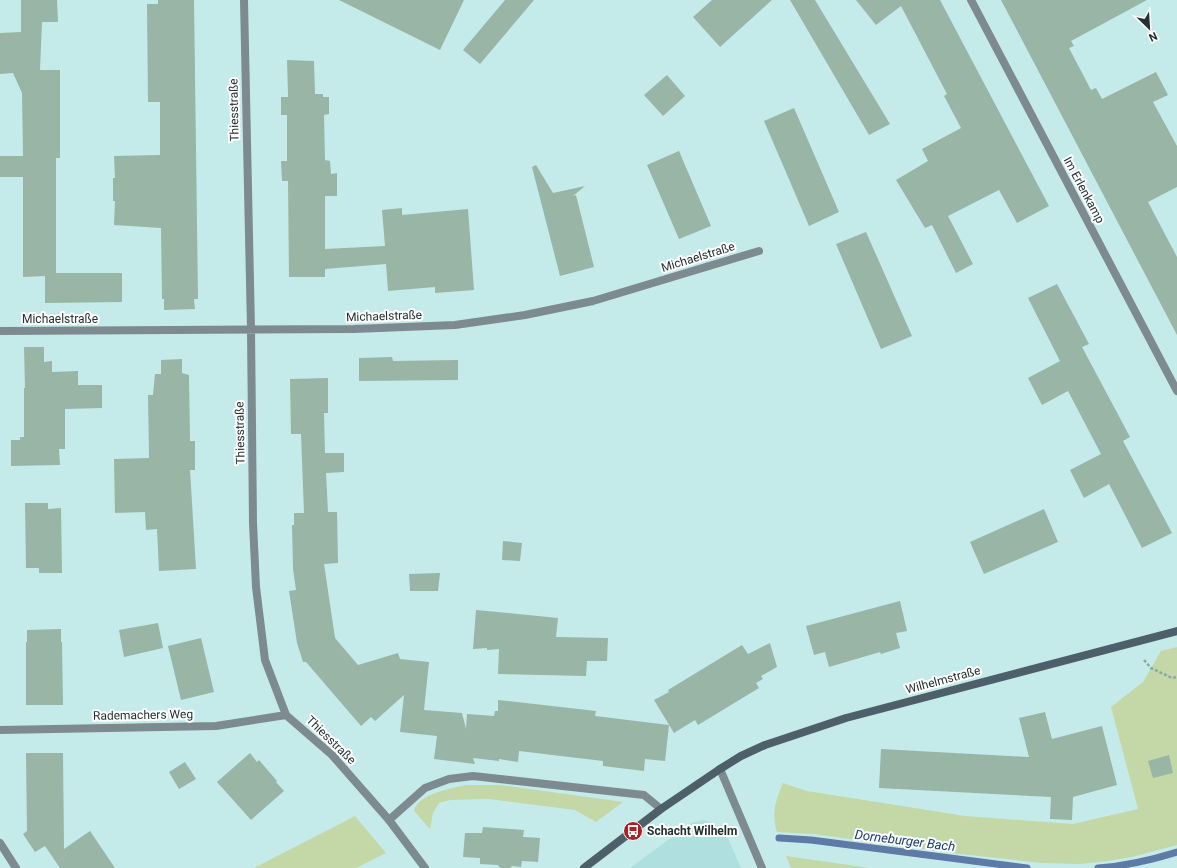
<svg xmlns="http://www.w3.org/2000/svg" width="1177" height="868" viewBox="0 0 1177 868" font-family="Roboto,sans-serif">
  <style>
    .built { fill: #afdfde }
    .green { fill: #c3d8a6 }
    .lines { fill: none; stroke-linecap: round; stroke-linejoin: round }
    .stream { stroke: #5e7aa6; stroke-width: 7 }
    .building { fill: #98b5a5 }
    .path { stroke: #89a7a6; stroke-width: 2.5; stroke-dasharray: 3 2; stroke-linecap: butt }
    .lane { stroke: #7d8a90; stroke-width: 8 }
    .street { stroke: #7d8a90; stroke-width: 8 }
    .secondary { stroke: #4d6069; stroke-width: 8 }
    .labels { text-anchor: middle; stroke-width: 4; stroke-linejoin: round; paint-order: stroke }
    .street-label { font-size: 12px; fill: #233231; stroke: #fff }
    .poi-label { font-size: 12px; font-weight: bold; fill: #233231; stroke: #fff; text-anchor: start }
    .water-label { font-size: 13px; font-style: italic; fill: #163982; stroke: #fff }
  </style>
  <rect width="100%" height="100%" fill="#c4ebea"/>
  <!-- built -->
  <path class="built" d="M704,820l12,5 10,9 15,34h-111l61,-45z"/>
  <!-- green -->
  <path class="green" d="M1177,647v198l-45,12 -24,4 -28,3 -38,-1 -82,-9 -147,-20 -36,-2c-6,-19 -1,-32 6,-49l24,8 158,25 108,8 65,-15 -27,-102 32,-25 18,-31z
    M466,785h34l123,17 -27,20 -21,-12 -86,-11 -39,1 -11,3 -6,10 -3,16 -16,-18c3,-17 39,-23 52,-26z
    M355,816l31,37 -30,15h-102z
    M786,856l84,12h-79z"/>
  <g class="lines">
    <!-- stream -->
    <path class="stream" d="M779,838l32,2 216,28
      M1098,868c28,-2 53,-8 79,-16"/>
  </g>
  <!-- building -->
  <path class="building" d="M21,0h36l1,22h-16l-2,48h20v88h-4v115h66v29l-77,1v-27l-22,1v-100h-23v-21h23l-1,-63 -9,-20 -13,1v-41l21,-1z
    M158,0h36l4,299h-4l1,10 -31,1v-11h-2l-1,-71 -47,-3 1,-24h-2v-23h2l-1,-22 46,-1v-53h-12l-1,-98h11z
    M339,0h125l-24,50z
    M505,0h29l-54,64 -17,-14z
    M712,0h60l-52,47 -27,-30z
    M790,0h25l75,124 -21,11z
    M856,0h84l109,206 -32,17 -18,-33 -51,26 25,48 -17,9 -24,-48 -7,3 -29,-48 32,-19 -6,-12 39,-21 -17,-32 3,-2 -46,-88 -25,19z
    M1001,0h146l-76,41 3,5 -5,2 22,42 5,-2 6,11 54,-27 12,23 -15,7 24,44v41l-29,15 29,55v78z
    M287,60l27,1 1,33h8v3h6v17l-5,1 1,45 5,1 1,13 6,-1v23h-12v53l60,-3 -3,-36 20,-2v7l66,-6 6,81 -39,3v-6l-47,4 -2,-27 -61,5v8h-36l-1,-96h-6l-1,-20h6v-46h-6v-18h7v-3z
    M667,75l18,21 -22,20 -19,-21z
    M794,108l45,104 -30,14 -45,-105z
    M679,151l32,75 -32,13 -32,-74z
    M536,165l17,28 32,-7 -12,10 3,-1 18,72 -34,9 -28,-109z
    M866,232l46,104 -31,13 -45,-105z
    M1057,284l32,60 -7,3 48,90 -7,4 49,92 -30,15 -33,-64 -25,14 -14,-28 31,-16 -33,-63 -26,14 -14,-27 32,-17 -32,-63z
    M24,347h20v15l8,-1v11l26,-1v14h24v23l-37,1v40h-6l1,16 -49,1v-26h9v-3h4v-49h1z
    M392,357l1,4 65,-1v20l-99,1v-23z
    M182,359v14l7,2 1,66h5v29h-5l6,99 -37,2 -2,-42 -11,1 -1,-18 -30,1 -1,-54 35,-1 -1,-63h5l2,-21h6v-14z
    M328,378v35h-4l1,40h19v19l-18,1 2,39h9l1,51 -14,1 11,74 23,27 40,-12 2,6 29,3 -5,48 38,3 4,16 1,-15 27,2 1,-5h3v-11l98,11 -1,5 74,9 -4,36 -20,-2 -1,12 -41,-5v-5l-84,-10 -1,11 -19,-3v2l-26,-3 2,6 -41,-5 3,-23 -37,-4 4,-37 -29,26 -4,-4 -10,9 -55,-64h-3l-6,-19 -8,-52 7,-1 -3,-21 -1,-44h2v-12h10l-3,-79h-10l-1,-55z
    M25,503h23v6l13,-1 1,65h-23v-5h-13z
    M1044,509l14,33 -74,32 -14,-32z
    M503,541l19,2 -2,18 -18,-1z
    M440,573l-2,18h-28l-1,-17z
    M900,601l7,30 -11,2 4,15 -19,6 -1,-2 -51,15 -4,-15 -11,3 -8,-29z
    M476,610l82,8 -2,19 52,1 -1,23h-20l-1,15 -88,-2 1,-25 -12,1v-2l-14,1z
    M158,623l5,25 -39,9 -5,-27z
    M61,629v13h1l1,63h-37v-63h1v-12z
    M201,638l13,54 -33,8 -13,-54z
    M770,643l7,24 -16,9 2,3 -7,4 3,5 -61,37 -3,-5 -21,13 -20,-33 15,-8 -1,-2 74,-45 6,9z
    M1045,712l7,27 50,-13 15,59 -44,12 -1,23 -22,-1 1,-22 -172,-9 2,-39 148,8 -10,-39z
    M26,753h37l1,96 26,-18 25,37h-55l-15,-22 -10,6 -12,-18 4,-3z
    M250,753l7,9 2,-2 18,21 -1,1 8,9 -33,29 -34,-38z
    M1169,755l4,18 -20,5 -5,-17z
    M185,762l11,17 -17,10 -10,-17z
    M483,827l41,3 -1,7 17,1 -2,24 -16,-1 -1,6 -9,-1 -2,2h-10l-2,-3 -18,-1v-6l-17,-1 2,-24h17z"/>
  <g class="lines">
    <!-- path -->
    <path class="path" d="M1144,660l7,8 21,10 5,-1"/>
    <!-- lane -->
    <path class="lane" d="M720,769l42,99
      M389,820l36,-32 24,-9 24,-3 171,19 17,14
      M0,843l16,25"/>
    <!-- street -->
    <path class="street" d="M244,0l7,329 2,194 3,64 9,73 21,55 46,40 57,65 36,48
      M971,0l206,391
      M0,331l354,-2 101,-4 70,-10 68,-14 166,-50
      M0,730l216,-4 70,-11"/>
    <!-- secondary -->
    <path class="secondary" d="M584,868l77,-59 59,-40 21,-13 24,-11 81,-27 331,-87"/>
  </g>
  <!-- icons -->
  <defs>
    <g id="bus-disc" transform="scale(1)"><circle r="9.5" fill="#b01e26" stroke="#fff"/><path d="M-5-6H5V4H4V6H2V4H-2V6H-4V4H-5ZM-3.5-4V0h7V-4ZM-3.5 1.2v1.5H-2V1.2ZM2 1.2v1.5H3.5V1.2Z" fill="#fff"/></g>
  </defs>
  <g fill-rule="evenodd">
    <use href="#bus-disc" x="633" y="831"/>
  </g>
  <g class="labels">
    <!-- street labels -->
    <g class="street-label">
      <text transform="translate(234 110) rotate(-91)" y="4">Thiesstraße</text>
      <text transform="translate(1084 190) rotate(62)" y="4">Im Erlenkamp</text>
      <text transform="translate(698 257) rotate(-17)" y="4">Michaelstraße</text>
      <text transform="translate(384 316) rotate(-2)" y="4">Michaelstraße</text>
      <text x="60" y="323">Michaelstraße</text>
      <text transform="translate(240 433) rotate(-91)" y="4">Thiesstraße</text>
      <text transform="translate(943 680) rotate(-15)" y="4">Wilhelmstraße</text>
      <text transform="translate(143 715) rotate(-1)" y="4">Rademachers Weg</text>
      <text transform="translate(331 740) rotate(44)" y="4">Thiesstraße</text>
    </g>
    <!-- poi labels -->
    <g class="poi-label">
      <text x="647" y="835">Schacht Wilhelm</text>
    </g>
    <!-- water labels -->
    <g class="water-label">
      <text transform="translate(905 840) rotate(7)" y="5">Dorneburger Bach</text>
    </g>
  </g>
  <!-- north arrow -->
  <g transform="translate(1149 28) rotate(155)" stroke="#ffffff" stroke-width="3" paint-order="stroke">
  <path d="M0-3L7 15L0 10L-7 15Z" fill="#233231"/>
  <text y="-6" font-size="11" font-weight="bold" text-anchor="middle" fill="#233231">N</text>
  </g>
</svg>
